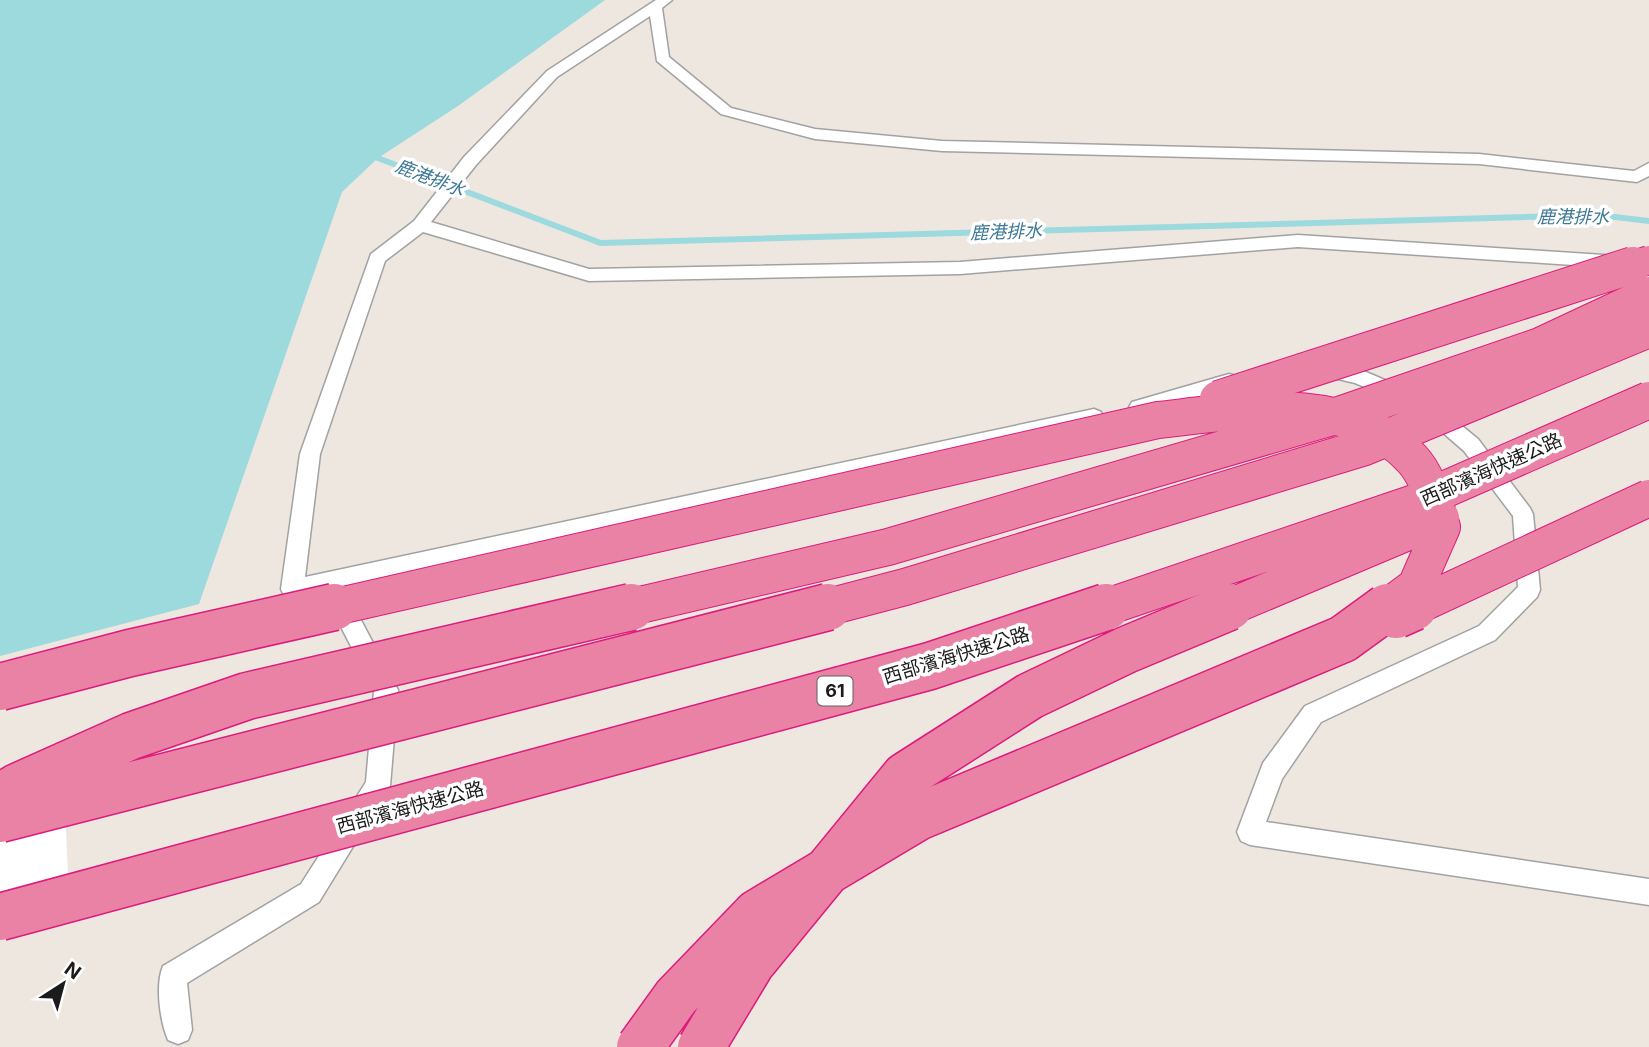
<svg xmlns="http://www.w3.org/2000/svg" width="1649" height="1047" viewBox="0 0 1649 1047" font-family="Inter,'Noto Sans TC',sans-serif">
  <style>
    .water { fill: #9ddade }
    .pier { fill: #fff }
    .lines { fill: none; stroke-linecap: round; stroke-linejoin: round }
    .stream { fill: #9ddade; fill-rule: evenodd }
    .lane-casing { stroke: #a2a2a2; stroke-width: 3 }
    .lane { fill: #fff; fill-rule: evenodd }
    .highway-bridge-far2-casing { stroke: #dd1b7d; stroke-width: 30; stroke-linecap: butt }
    .highway-bridge-far1-casing { stroke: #dd1b7d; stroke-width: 38; stroke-linecap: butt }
    .highway-bridge-casing { stroke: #dd1b7d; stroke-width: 49; stroke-linecap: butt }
    .highway-bridge-far2 { stroke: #ea82a6; stroke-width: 28 }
    .highway-bridge-far1 { stroke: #ea82a6; stroke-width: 36 }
    .highway-bridge { stroke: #ea82a6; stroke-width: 46 }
    .labels { text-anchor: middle; stroke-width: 7; stroke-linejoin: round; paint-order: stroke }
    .far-water-label { font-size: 18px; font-style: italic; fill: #3c7896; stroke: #fff }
    .shield { fill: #fff; stroke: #5f5f5f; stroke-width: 2 }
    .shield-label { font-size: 18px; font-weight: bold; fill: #1b1b1b }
    .street-label { font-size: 19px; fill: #1b1b1b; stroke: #fff }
  </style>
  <rect width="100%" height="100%" fill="#ede7e0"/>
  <!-- water -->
  <path class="water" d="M0,0h605l-147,106 -80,52 -36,34 -143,412 -199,52z"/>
  <!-- pier -->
  <path class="pier" d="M63,762l7,159 -70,18v-162z"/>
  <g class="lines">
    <!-- stream -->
    <path class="stream" d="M378,155l223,85 997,-28 51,6v6l-51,-6 -998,28 -225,-86v-4z"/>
    <!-- lane casing -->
    <g class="lane-casing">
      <path id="lane" d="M656,0h16l-10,8 7,49 62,51 84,21 127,12 537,13 155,17 15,-8v13l-12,6 -158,-18 -537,-13 -127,-12 -94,-25 -64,-53 -7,-45 -93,61 -81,88 -45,57 158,47 371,-7 338,-27 321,21 9,6 -9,6 -321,-21 -338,27 -371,7 -166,-49 -38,29 -65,193 -15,123 789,-168 7,3 3,5 -3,5 -7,3 -802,174 -8,-3 -3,-7 19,-135 71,-200 43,-33 50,-64 83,-86z
        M1324,362l42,10 40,17 3,5 -3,5 -7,2 -44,-18 -38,-9 -2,-5 2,-5z
        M1229,374l7,2 2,5 -2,5 -97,29 -7,-3 -3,-5 3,-5z
        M1433,405l7,3 38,31 52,69 3,6 7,76 -3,7 -42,43 -174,82 -39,57 -16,43 383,57v26l-399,-60 -9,-4 -4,-9 26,-69 42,-57 174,-80 39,-39 -5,-71 -49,-65 -38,-33 -3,-5 3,-5z
        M329,596l25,11 44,83 -8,96 -71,116 -132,81 5,47 -4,10 -10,4 -10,-4c-8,-19 -13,-55 -5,-74l138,-82 65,-102 8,-91 -36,-70 -17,-8 -3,-7 3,-7z"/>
    </g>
    <!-- lane -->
    <use href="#lane" class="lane"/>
    <!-- highway-bridge-far2 casing -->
    <g class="highway-bridge-far2-casing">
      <path id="highway-bridge-far2" d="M1628,267l21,-7"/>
    </g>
    <!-- highway-bridge-far1 casing -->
    <g class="highway-bridge-far1-casing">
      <path id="highway-bridge-far1" d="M1218,399l415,-134
        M326,609l832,-189c82,-9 192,-29 254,39 17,18 22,45 30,68l-26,59 -31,23
        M623,609l265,-62 451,-132 201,-69 109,-51
        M821,609l84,-22 460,-140 284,-118
        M1101,609l313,-106 235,-103
        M1225,609l216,-91
        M1410,609l239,-111"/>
    </g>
    <!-- highway-bridge casing -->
    <g class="highway-bridge-casing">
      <path id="highway-bridge" d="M1396,615l18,-8
        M0,687l130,-34 204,-46
        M0,798l17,-11 114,-51 116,-40 384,-89
        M0,819l828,-212
        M0,917l930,-251 176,-59
        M640,1047l36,-50 81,-84 161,-96 425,-178 44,-32
        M701,1047l50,-83 154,-188 125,-80 96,-46 103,-43"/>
    </g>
    <!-- highway-bridge-far2 -->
    <use href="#highway-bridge-far2" class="highway-bridge-far2"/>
    <!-- highway-bridge-far1 -->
    <use href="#highway-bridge-far1" class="highway-bridge-far1"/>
    <!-- highway-bridge -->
    <use href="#highway-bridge" class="highway-bridge"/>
  </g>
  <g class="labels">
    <!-- far-water labels -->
    <g class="far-water-label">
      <text transform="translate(430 178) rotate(21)" y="6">鹿港排水</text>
      <text x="1573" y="223">鹿港排水</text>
      <text transform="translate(1006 232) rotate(-2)" y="6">鹿港排水</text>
    </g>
    <!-- shield labels -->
    <rect class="shield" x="817.5" y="676.5" width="35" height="29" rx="5"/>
    <g class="shield-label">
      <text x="835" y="697">61</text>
    </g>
    <!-- street labels -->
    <g class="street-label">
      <text transform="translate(1491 469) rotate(-24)" y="7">西部濱海快速公路</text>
      <text transform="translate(956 655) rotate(-17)" y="7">西部濱海快速公路</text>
      <text transform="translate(410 807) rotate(-15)" y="7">西部濱海快速公路</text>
    </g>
  </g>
  <!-- north arrow -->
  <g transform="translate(63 984) rotate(36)" stroke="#ffffff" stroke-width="5" paint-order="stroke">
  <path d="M0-5L12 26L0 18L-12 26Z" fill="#1b1b1b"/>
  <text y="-10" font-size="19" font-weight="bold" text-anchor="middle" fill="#1b1b1b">N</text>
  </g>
</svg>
